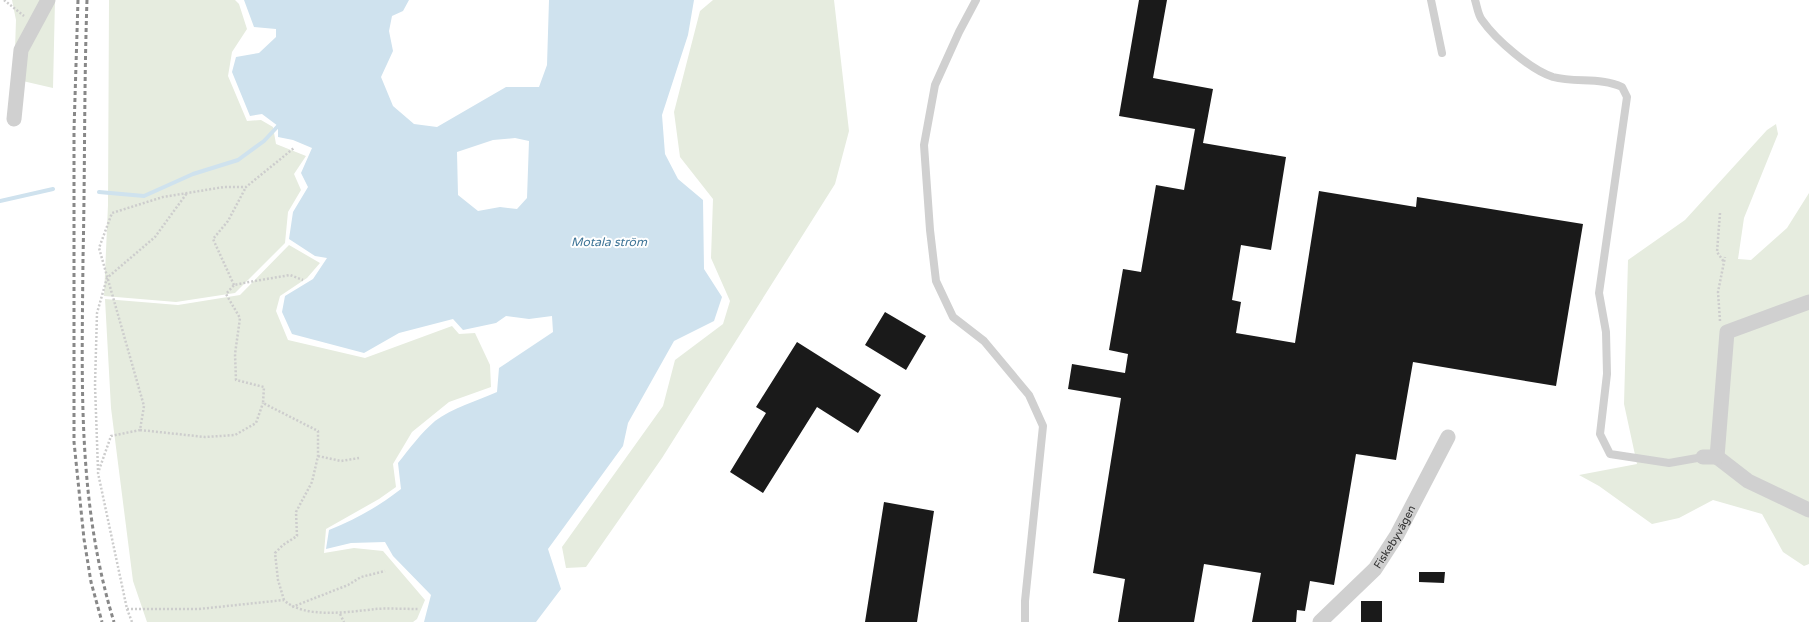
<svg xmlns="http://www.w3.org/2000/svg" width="1809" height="622" viewBox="0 0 1809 622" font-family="'Varela Round',sans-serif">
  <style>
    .green { fill: #e6ecdf }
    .water { fill: #cfe2ee; fill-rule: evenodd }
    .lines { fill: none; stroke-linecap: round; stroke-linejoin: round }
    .stream { stroke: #cfe2ee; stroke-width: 4 }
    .building { fill: #1a1a1a }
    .path { stroke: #cdcdcd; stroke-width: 2.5; stroke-dasharray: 2 2; stroke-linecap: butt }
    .lane { stroke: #d0d0d0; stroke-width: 8 }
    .street { stroke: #d0d0d0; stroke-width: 15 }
    .rail { stroke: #888; stroke-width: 3; stroke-dasharray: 4 3; stroke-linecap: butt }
    .labels { text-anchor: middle; stroke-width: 4; stroke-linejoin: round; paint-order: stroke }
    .street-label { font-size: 11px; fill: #333; stroke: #fff }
    .water-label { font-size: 12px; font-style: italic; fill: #3f7597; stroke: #fff }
  </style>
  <rect width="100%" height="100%" fill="#fff"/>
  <!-- green -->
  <path class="green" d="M12,0h43l-2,88 -39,-9 2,-59z
    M109,0h126l4,4 8,25 -15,23 -4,24 19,45 14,-1 12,7 3,17 30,12 -12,18 7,16 -13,22 -3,31 -50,50 -59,9 -72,-6 4,-91z
    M713,0h121l15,131 -14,53 -173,274 -76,109 -20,1 -4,-21 101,-141 12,-46 48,-36 7,-23 -19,-43 2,-59 -33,-42 -6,-45 26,-101z
    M1776,124l2,10 -34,84 -6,41 13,1 36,-32 22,-35v371l-5,2 -21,-14 -21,-38 -49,-14 -34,18 -27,6 -53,-38 -20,-11 58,-11 -13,-60 4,-144 57,-40 82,-90z
    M289,245l31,18 -13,15 -27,18 -4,15 12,29 77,18 87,-32 7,8 16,-1 15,32 1,22 -42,15 -37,30 -19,32 3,23 -17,12 -53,30 -2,24 30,-5 29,3 42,49 -8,19 -4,3h-266l-14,-41 -22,-173 -6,-109 73,6 62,-10z"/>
  <!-- water -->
  <path class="water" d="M244,0h165l-6,11 -11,5 -3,15 4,20 -12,26 12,29 21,18 23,3 69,-40h33l8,-22 2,-65h145l-6,35 -26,80 3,39 13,25 25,21 1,69 18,28 -8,24 -40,20 -46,82 -5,23 -75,103 13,40 -25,33h-112l7,-27 -38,-39 -8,-14 -34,1 -25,6 3,-19c27,-11 49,-23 72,-41l-3,-26c12,-15 23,-30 37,-42 17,-13 42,-20 62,-29l2,-24 54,-36 -1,-16 -23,3 -23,-3 -10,7 -33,7 -10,-11 -54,14 -35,20 -72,-19 -10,-22 3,-16 28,-17 14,-21 -12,-2 -26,-17 4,-27 15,-25 -7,-14 11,-25 -19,-8 -15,-3v-11l-16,-12 -12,2 -18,-44 4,-15 23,-4 17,-16v-8l-22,-2zM515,138l14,3 -2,57 -10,11 -17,-2 -22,4 -20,-16 -1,-43 36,-12z"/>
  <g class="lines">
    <!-- stream -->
    <path class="stream" d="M99,192l45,4 49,-22 45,-14 26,-19 14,-15
      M0,201l53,-12"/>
  </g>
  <!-- building -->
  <path class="building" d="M1139,0h28l-14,78 60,11 -10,54 83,14 -15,93 -30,-5 -9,55 9,2 -5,31 59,10 24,-152 97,16 1,-10 166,27 -27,162 -143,-24 -17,98 -40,-6 -22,131 -24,-4 -5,30 -8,-1 -1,12h-44l9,-49 -57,-9 -10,58h-76l7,-43 -32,-6 28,-175 -53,-9 4,-25 53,9 3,-19 -19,-4 14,-81 18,3 15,-87 28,5 11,-61 -76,-13z
    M885,312l41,24 -20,34 -41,-25z
    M797,342l84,53 -23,38 -41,-26 -54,86 -33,-21 36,-59 -10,-6z
    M884,502l50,9 -17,111h-52z
    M1419,572h26l-1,11 -25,-1z
    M1361,601h21v21h-21z"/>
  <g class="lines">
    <!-- path -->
    <path class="path" d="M4,0l20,16
      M1720,213l-3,39 7,10
      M234,285l-21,-46 15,-18 18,-34
      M1720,321l-2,-29 7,-35
      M140,430l65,7 30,-2 21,-12 7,-20
      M318,456l23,5 18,-3
      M98,470l-3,-85 2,-72 10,-35 48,-41 32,-44
      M284,600l-6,-20 -3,-27 8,-8 14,-9 -1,-24 16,-30 6,-26v-25l-55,-28 1,-16 -28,-7 -1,-26 5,-36 -14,-24 8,-9 15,-3 41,-7 13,5
      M292,607l56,-22 13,-8 24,-6
      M127,609h72l85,-9c19,19 66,12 91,9 14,-1 29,0 43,0
      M340,614l4,8
      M132,622l-5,-13 -29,-136 13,-37 29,-6 4,-24 -45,-158 13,-35 51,-16 61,-10h22l48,-39"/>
    <!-- lane -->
    <path class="lane" d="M976,0l-17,32 -24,53 -11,60 6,85 6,51 17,36 31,24 45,54 14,31 -18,175v21
      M1431,0l11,53
      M1475,0c2,6 3,15 7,20 14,20 49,50 71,57 23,6 48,0 69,10l5,10 -28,196 7,39 1,42 -7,60 10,20 59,9 34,-6"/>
    <!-- street -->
    <g class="street">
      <path d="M14,119l7,-69 27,-50"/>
      <path d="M1809,302l-82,30 -10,125 31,24 61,29"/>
      <path d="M1703,457h14"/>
      <path id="s1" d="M1320,622l55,-53 22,-34 51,-98"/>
    </g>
    <!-- rail -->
    <path class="rail" d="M78,0l-4,130v312l10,97 7,43 11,40
      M87,0c-3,86 -2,172 -4,258 -1,124 -6,244 31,364"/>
  </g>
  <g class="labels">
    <!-- street labels -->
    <g class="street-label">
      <text dy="4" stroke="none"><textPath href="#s1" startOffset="114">Fiskebyvägen</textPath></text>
    </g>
    <!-- water labels -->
    <g class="water-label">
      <text x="609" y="246">Motala ström</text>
    </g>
  </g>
</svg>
